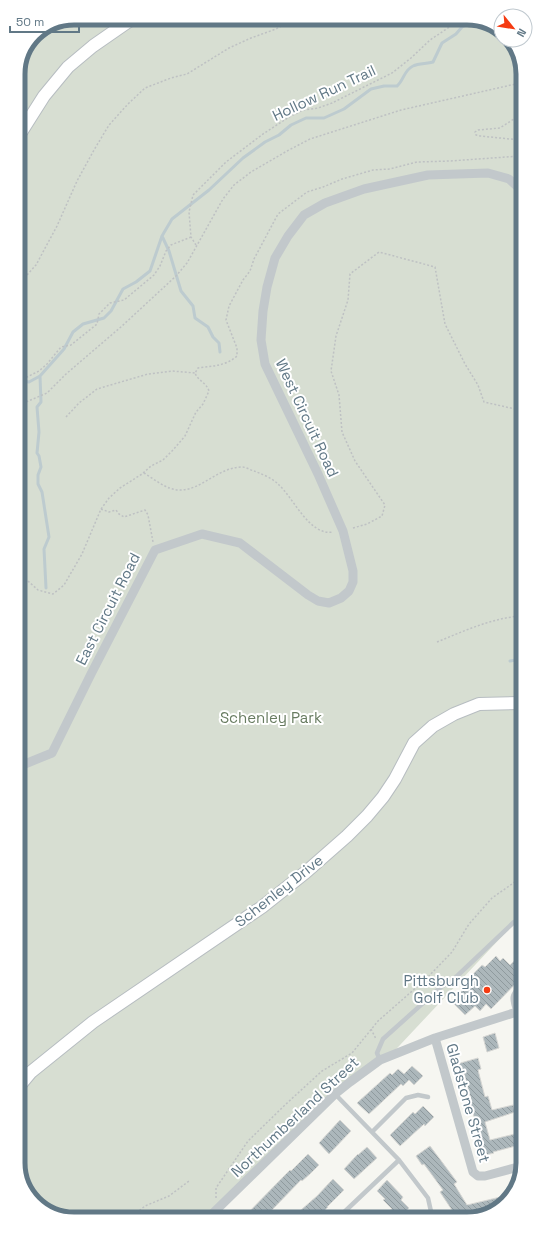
<svg xmlns="http://www.w3.org/2000/svg" width="541" height="1237" viewBox="0 0 541 1237" font-family="'Space Grotesk',sans-serif">
  <style>
    .park { fill: #d7ded2 }
    .lines { fill: none; stroke-linecap: round; stroke-linejoin: round }
    .stream { stroke: #bdcbcf; stroke-width: 3 }
    .building { fill: url(#building-back-hatch); stroke: #d7d7d4 }
    .secondary-casing { stroke: #b7bdc1; stroke-width: 14 }
    .path { stroke: #bec1c3; stroke-width: 1.5; stroke-dasharray: 2 2; stroke-linecap: butt }
    .lane { stroke: #c2c8cb; stroke-width: 4.5 }
    .street { stroke: #c2c8cb; stroke-width: 9 }
    .secondary { stroke: #fff; stroke-width: 12 }
    .poi-dot { fill: #f53b12; stroke: #fff; stroke-width: 1.5 }
    .labels { text-anchor: middle; stroke-width: 4; stroke-linejoin: round; paint-order: stroke }
    .street-label { font-size: 15px; fill: #617886; stroke: #fff }
    .park-label { font-size: 15px; fill: #687c61; stroke: #fff }
    .poi-label { font-size: 15px; fill: #617886; stroke: #fff; text-anchor: end }
    .rim { fill: none; stroke: #617886; stroke-width: 5 }
  </style>
  <defs>
    <pattern id="building-back-hatch" width="6" height="6" patternUnits="userSpaceOnUse"><rect width="6" height="6" fill="#acb7bb"/><path d="M-1 5l2 2M0 0l6 6M5-1l2 2" fill="none" stroke="#8f9a9e"/></pattern>
  </defs>
  <rect width="100%" height="100%" fill="#f6f6f1"/>
  <!-- park -->
  <path class="park" d="M74,18h397l30,12v10h8l11,16 2,859 -137,146 -50,33 -127,124 -138,1 -30,-11 -19,-27 -3,-1110 17,-37z"/>
  <g class="lines">
    <!-- stream -->
    <path class="stream" d="M162,236l7,15 12,40 12,15 2,12 13,9 5,10 6,6 1,9
      M40,376l1,26 -4,5 2,25 -2,21 2,3 2,11 -3,8v9l4,8 7,45 -5,12 2,39
      M19,380l10,2 11,-6 24,-27 9,-17 10,-8 21,-6 7,-7 12,-22 13,-7 14,-11 12,-35 10,-17 37,-29 34,-32 22,-16 14,-7 12,-10 15,-7h18l20,-9 27,-20 13,-3h13c7,-6 7,-16 16,-20 6,-3 14,-2 20,-4l9,-19 14,-9 6,-7 13,-7
      M510,661l12,-2"/>
  </g>
  <!-- building -->
  <path class="building" d="M496,956l4,5 3,-3 7,7 4,-4 8,9v7l-31,32 -5,-5 -6,7 -5,-5 -10,9 -14,-14 24,-23 -3,-3 10,-10 3,2z
    M495,1033l4,15 -12,4 -4,-15z
    M478,1058l3,11 -3,1 7,27 3,-1 4,14 21,-5 2,7 -30,10 5,18 33,-8v12l-30,8 1,1 -13,3 -5,-19 4,-1 -11,-35 2,-1 -7,-26 -4,1 -3,-11z
    M412,1066l11,10 -9,9 -5,-5 -6,6 -2,-2 -32,30 -12,-11 33,-30 2,2 6,-6 6,5z
    M423,1106l11,11 -9,9 -1,-2 -24,22 -10,-11 23,-23 2,2z
    M340,1120l11,11 -22,23 -10,-11z
    M430,1146l27,36 -3,2 13,21 46,-11 -1,3 -27,19h-29l-16,-24 3,-2 -19,-26 -2,1 -6,-9z
    M367,1147l10,11 -23,21 -10,-10 14,-15v1z
    M308,1154l11,11 -8,8 -9,8 -1,-1 -36,37 -22,1 47,-48 1,1z
    M333,1179l11,11 -17,17h1l-10,10h-25l24,-21z
    M387,1180l16,17 -2,3 8,8 -3,3 5,5 -16,1 -6,-6 3,-2 -9,-9 2,-1 -8,-8z"/>
  <g class="lines">
    <!-- secondary casing -->
    <g class="secondary-casing">
      <path id="secondary" d="M18,137l26,-41 24,-29 25,-21 36,-25 7,-3
        M21,1084l10,-12 62,-50 169,-115 44,-35 41,-36 20,-20 16,-19 12,-18 19,-36 19,-17 21,-12 25,-10 43,-1"/>
    </g>
    <!-- path -->
    <path class="path" d="M520,115l-20,13 -22,2 -3,2 1,3 4,1 40,4
      M196,245l-5,-8 -2,-25 4,-17 33,-33 37,-28 26,-17 14,-7 15,-2 14,-5 60,-30 19,-15 19,-18 33,-22
      M19,284l17,-19 21,-39 20,-45 17,-31 15,-25 19,-21 17,-16 26,-10 16,-4 42,-26 22,-10 25,-9 20,-11
      M19,387l8,-10 12,-6 8,-7 14,-17 10,-2 26,-21 2,-10 11,-11 14,-3 30,-25 6,-9 6,-15 5,-6 20,-8
      M19,405l28,-12 19,-19 56,-48 54,-50 11,-13 36,-64 11,-14 17,-13 36,-21 23,-12 91,-29 119,-27
      M66,417l13,-14 18,-14 51,-15 24,-3 23,2
      M144,473c10,6 23,17 35,17 22,1 39,-23 63,-23 4,0 8,3 12,4 8,3 18,7 24,13 16,14 31,52 55,48
      M101,509l8,3 7,-2 3,4 5,3 21,-7 3,5 5,27
      M353,528l14,-4 15,-8 3,-11 -30,-44 -13,-29 -3,-37 -8,-24 5,-35 12,-36 2,-26 29,-22 56,15 10,57 20,40 13,21 6,17 31,7 6,5
      M19,573l19,17 15,4 11,-9 18,-31 19,-45 8,-11 11,-10 22,-14 9,-8 12,-6 10,-10 12,-14 11,-24 7,-8 6,-13c-3,-9 -11,-10 -14,-18l3,-5c14,-2 28,-2 39,-12v-8l-11,-28 3,-14 14,-26 7,-9 4,-12 24,-45 29,-22 16,-5 19,-8 31,-9 17,-1 27,-7 33,-1 70,-5
      M437,642c27,-11 55,-24 84,-26
      M371,1029l5,10
      M216,1198v-10l32,-47 38,-37 36,-33 30,-18 26,-32 49,-43 25,-26 17,-28 23,-26 20,-14 10,-8
      M130,1218l15,-12 24,-10 20,-15"/>
    <!-- lane -->
    <path class="lane" d="M516,1012c-6,-16 -4,-17 6,-29
      M380,1060l-3,-7 6,-14 58,-52 14,-9 59,-56 8,-1
      M335,1094l64,66 29,38 4,18
      M372,1132l34,-34 12,-3 10,2
      M339,1217l60,-57"/>
    <!-- street -->
    <path class="street" d="M20,766l32,-13 39,-79 64,-124 47,-16 38,9 68,52 10,6 11,2 12,-5 8,-7 4,-9v-11l-10,-40 -25,-57 -53,-110 -4,-24 2,-29 4,-24 8,-29 13,-22 16,-21 21,-12 39,-14 64,-14 60,-2 21,6 11,10
      M435,1038l38,134 5,4h7l37,-10
      M208,1218l127,-124 15,-12 30,-22 55,-22 88,-28"/>
    <!-- secondary -->
    <use href="#secondary" class="secondary"/>
  </g>
  <!-- markers -->
  <circle class="poi-dot" cx="487" cy="990" r="4"/>
  <g class="labels">
    <!-- street labels -->
    <g class="street-label">
      <text transform="translate(324 93) rotate(-25)" y="5">Hollow Run Trail</text>
      <text transform="translate(307 418) rotate(65)" y="5">West Circuit Road</text>
      <text transform="translate(108 609) rotate(-63)" y="5">East Circuit Road</text>
      <text transform="translate(279 891) rotate(-38)" y="5">Schenley Drive</text>
      <text transform="translate(468 1103) rotate(74)" y="5">Gladstone Street</text>
      <text transform="translate(295 1117) rotate(-43)" y="5">Northumberland Street</text>
    </g>
    <!-- park labels -->
    <g class="park-label">
      <text x="271" y="723">Schenley Park</text>
    </g>
    <!-- poi labels -->
    <g class="poi-label">
      <text x="479" y="986">Pittsburgh<tspan x="479" dy="17">Golf Club</tspan></text>
    </g>
  </g>
  <!-- crop -->
  <path d="M0 0H541V1237H0ZM74 25H467A49 49 0 0 1 516 74V1163A49 49 0 0 1 467 1212H74A49 49 0 0 1 25 1163V74A49 49 0 0 1 74 25Z" fill="#fff" fill-rule="evenodd"/>
  <path class="rim" d="M74 25H467A49 49 0 0 1 516 74V1163A49 49 0 0 1 467 1212H74A49 49 0 0 1 25 1163V74A49 49 0 0 1 74 25Z"/>
  <!-- north arrow -->
  <g transform="translate(513 28) rotate(120)"><circle r="19" fill="#ffffff" stroke="#c0c9cf"/>
  <path d="M0-3L7 15L0 10L-7 15Z" fill="#f53b12"/>
  <text y="-6" font-size="11" font-weight="bold" text-anchor="middle" fill="#617886">N</text>
  </g>
  <!-- scale -->
  <path d="M10 26v6h69v-6" fill="none" stroke="#617886" stroke-width="2"/>
  <text x="16" y="26" font-size="12" fill="#617886" stroke="#ffffff" stroke-width="3" paint-order="stroke">50 m</text>
</svg>
